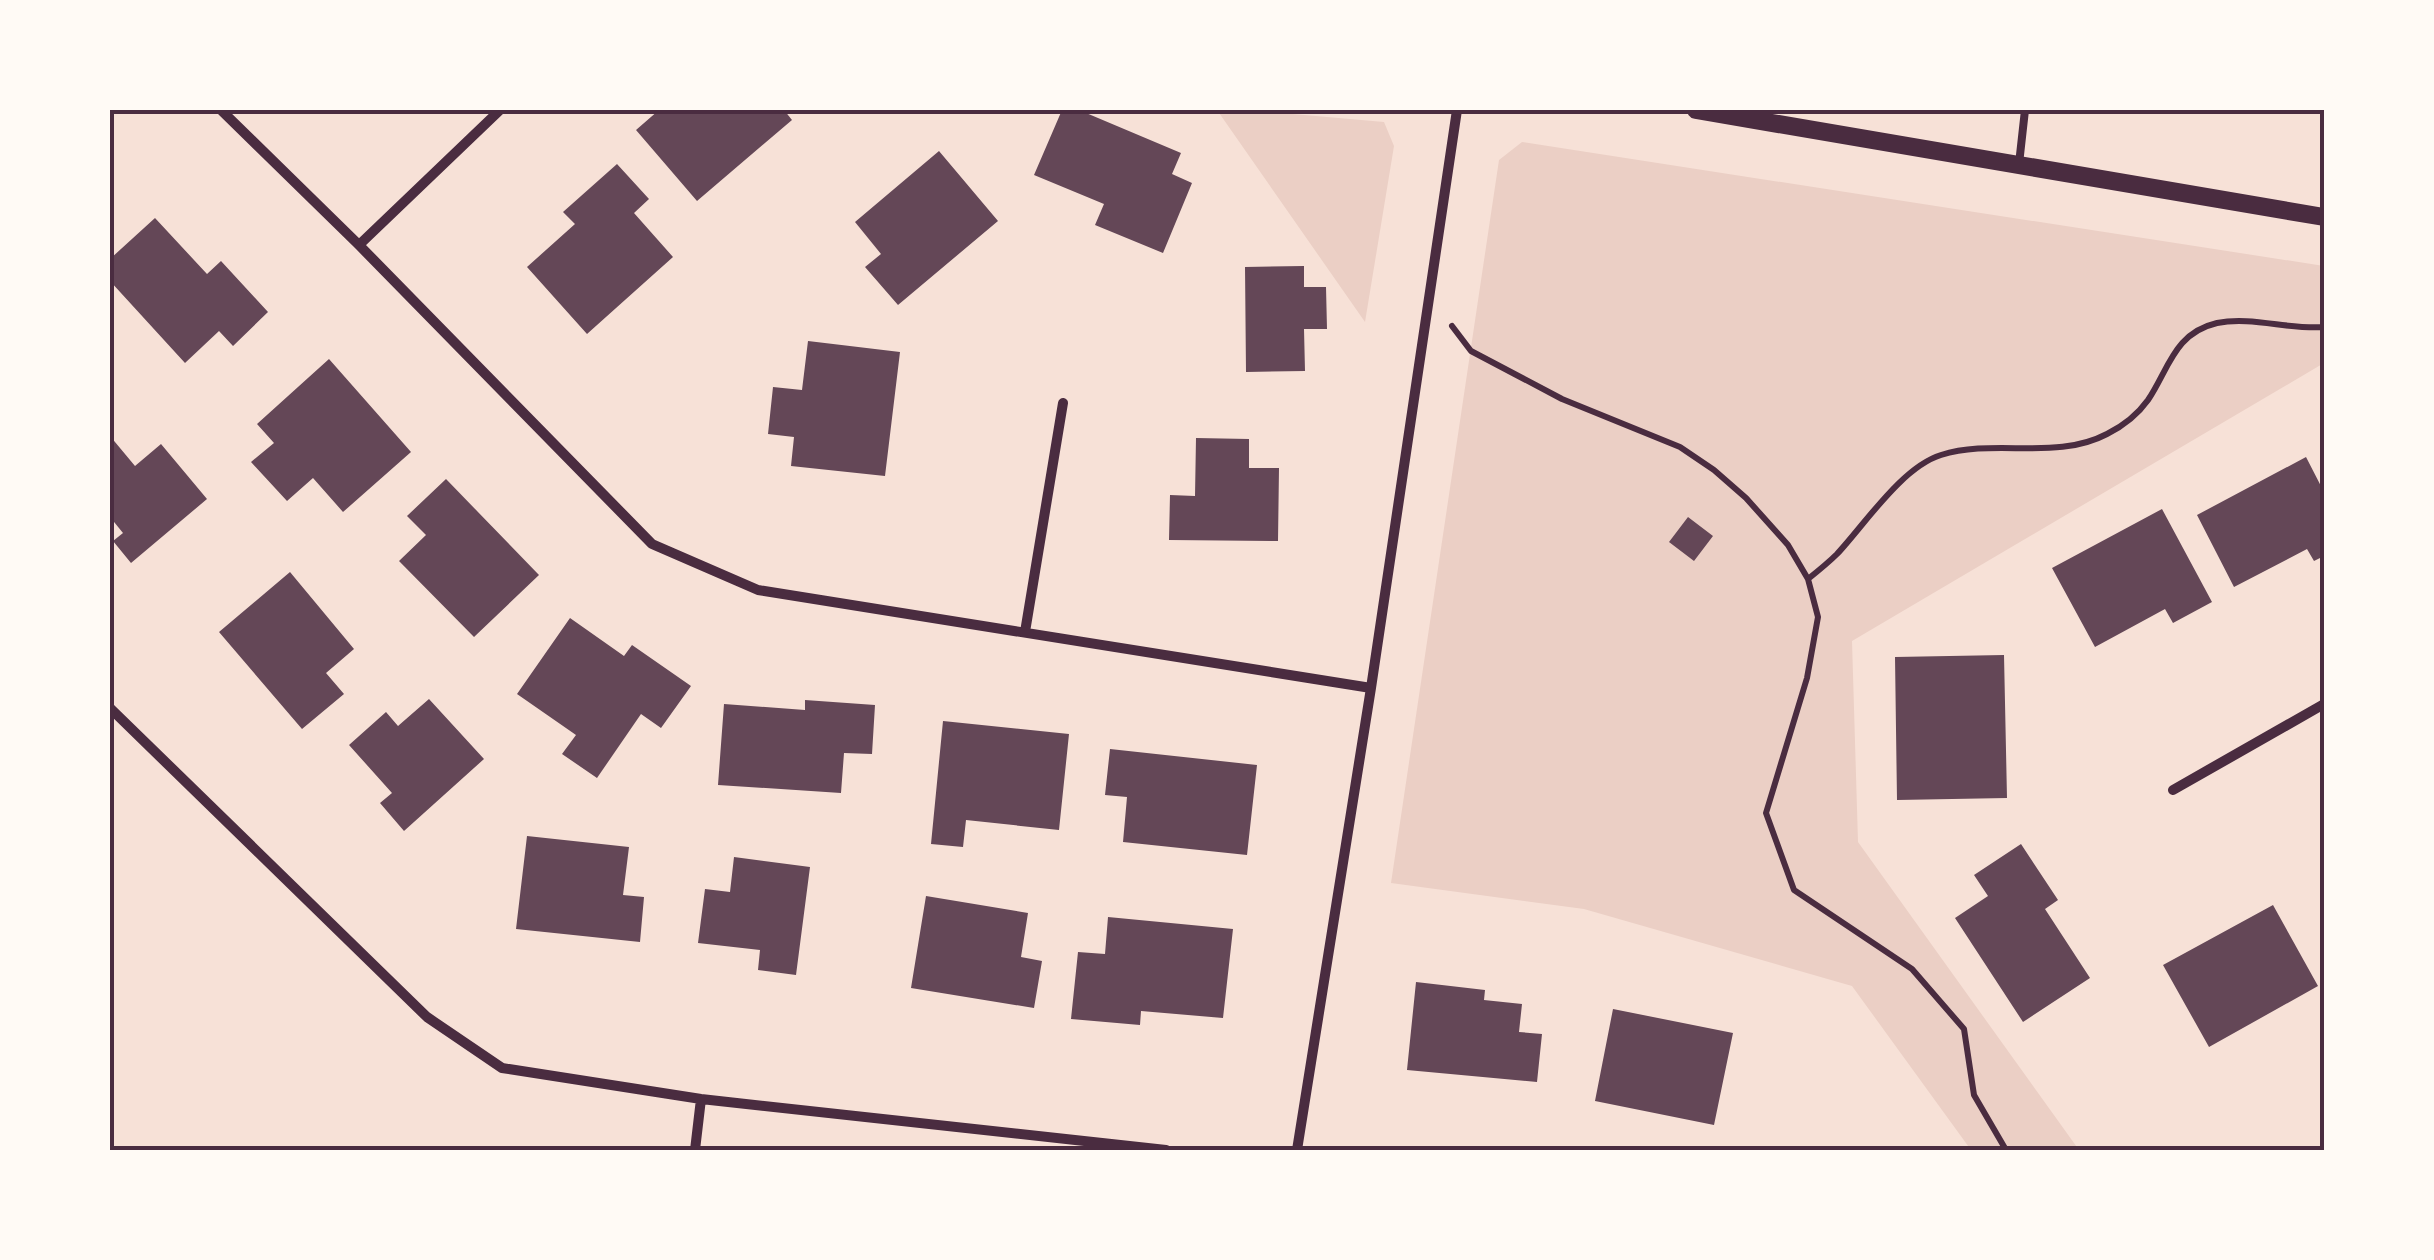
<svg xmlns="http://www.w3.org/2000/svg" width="2434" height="1260" viewBox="0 0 2434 1260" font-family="'Titillium Web',sans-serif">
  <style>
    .green { fill: #ebcfc5 }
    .building { fill: #644757 }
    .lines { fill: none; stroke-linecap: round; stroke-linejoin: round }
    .path { stroke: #4a2c40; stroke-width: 6 }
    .service { stroke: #4a2c40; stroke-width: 8 }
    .minor { stroke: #4a2c40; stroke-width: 10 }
    .tertiary { stroke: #4a2c40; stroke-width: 18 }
    .neatline { fill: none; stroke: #4a2c40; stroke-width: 4 }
  </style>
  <rect width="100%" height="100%" fill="#f7e1d7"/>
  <!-- green -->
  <path class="green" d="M1217,110h30l137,12 10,24 -29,176z
    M1522,142l802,124v97l-472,278 6,201 221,308h-108l-119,-164 -268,-77 -193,-26 108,-723z"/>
  <!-- building -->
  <path class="building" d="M659,110h125l8,10 -95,81 -61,-71z
    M1062,110h17l102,43 -9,21 20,9 -29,70 -68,-28 9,-21 -70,-29z
    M939,151l59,70 -100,84 -33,-38 16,-13 -26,-32z
    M617,164l32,35 -15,14 39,44 -86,77 -60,-67 48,-43 -12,-12z
    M155,218l52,56 14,-13 47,51 -35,34 -14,-15 -34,32 -75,-82v-22z
    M1304,266v21h22l1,42h-23l1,42 -59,1 -1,-105z
    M808,341l92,11 -15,124 -94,-10 3,-29 -26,-3 5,-47 29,3z
    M329,359l82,93 -68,60 -30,-34 -26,23 -36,-39 23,-19 -17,-19z
    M110,436l25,30 26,-22 46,55 -76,64 -18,-22 10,-8 -13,-16z
    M1196,438l53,1v29h30l-1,73 -109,-1 1,-45 25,1z
    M2306,457l18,35v64l-10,5 -7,-12 -73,38 -37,-72z
    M446,479l93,96 -65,62 -75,-76 27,-26 -19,-19z
    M2162,509l50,93 -39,21 -8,-14 -70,38 -43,-79z
    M1688,517l25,19 -19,25 -25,-19z
    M290,572l64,77 -28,24 18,21 -42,35 -83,-97z
    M570,618l54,38 8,-11 59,41 -30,42 -20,-14 -44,64 -35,-24 14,-19 -59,-41z
    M2004,655l3,143 -110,2 -2,-143z
    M429,699l55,60 -80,72 -24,-28 12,-10 -43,-48 37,-33 12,14z
    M805,700l70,5 -3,49 -28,-1 -3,40 -123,-8 6,-81 81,6z
    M943,721l126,13 -10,96 -93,-10 -3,27 -32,-3z
    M1110,749l147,16 -10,90 -124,-13 4,-45 -22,-2z
    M527,836l102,11 -6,48 21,2 -4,45 -124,-13z
    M2021,844l37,56 -13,9 45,69 -67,44 -68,-104 33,-22 -14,-21z
    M734,857l76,10 -14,108 -38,-5 2,-20 -62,-7 7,-54 25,3z
    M926,896l102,17 -7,44 21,4 -8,47 -123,-20z
    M2273,905l45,81 -109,61 -46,-82z
    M1108,917l125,12 -10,89 -82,-7 -1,14 -69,-6 7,-67 27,2z
    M1416,982l69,8 -1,10 38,4 -3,28 23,2 -5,48 -130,-12z
    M1613,1009l120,24 -19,92 -119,-24z"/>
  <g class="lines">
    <!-- path -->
    <path class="path" d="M1452,326l19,25 91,48 118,48 34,23 32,28 42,47 20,34 10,38 -11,61 -41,135 28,77 118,79 52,60 10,66 32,55
      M1808,579c10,-8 20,-16 29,-25 28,-30 65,-87 104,-99 54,-17 115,6 166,-21 16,-8 31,-20 41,-34 21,-31 26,-67 69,-77 35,-7 72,7 107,4"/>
    <!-- service -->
    <path class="service" d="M2019,164l6,-54"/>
    <!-- minor -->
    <path class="minor" d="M221,110l138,135 293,299 106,46 613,98
      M359,245l141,-135
      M1025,632l38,-229
      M110,708l317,309 75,51 199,31 465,51
      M2173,790l151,-86
      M695,1150l6,-51
      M1297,1150l74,-462 86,-578"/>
    <!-- tertiary -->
    <path class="tertiary" d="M1696,110l628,107"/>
  </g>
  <!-- border -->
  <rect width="2434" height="1260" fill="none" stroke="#fffaf5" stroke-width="225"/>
  <rect x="112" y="112" width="2210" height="1036" class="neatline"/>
</svg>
